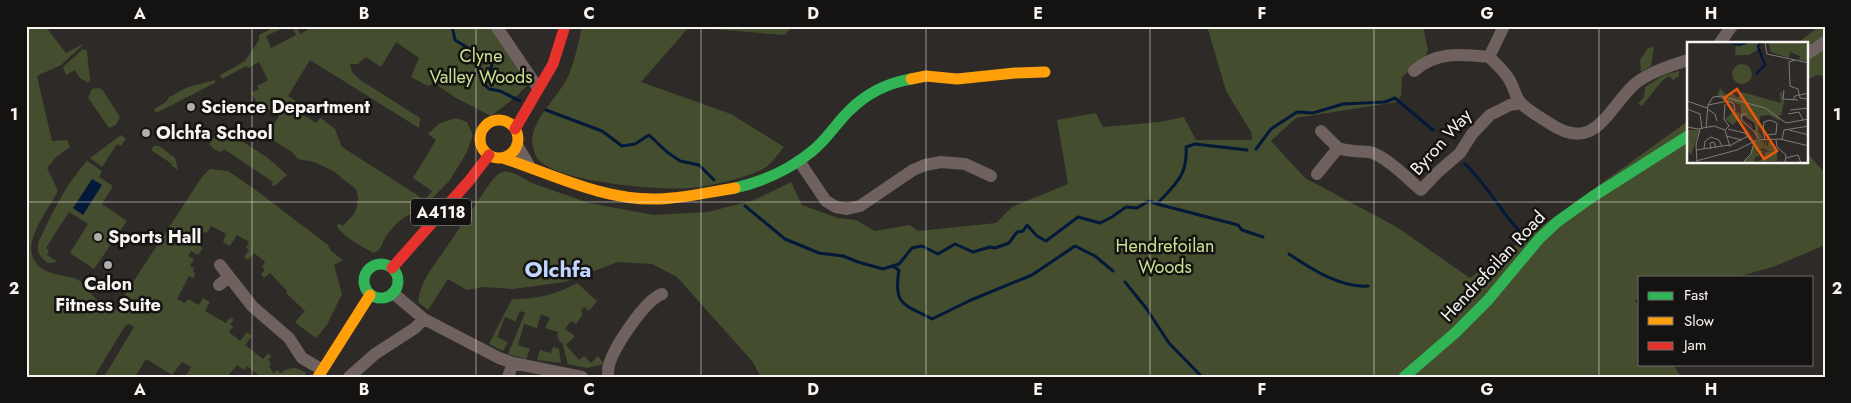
<svg xmlns="http://www.w3.org/2000/svg" width="1851" height="403" viewBox="0 0 1851 403" font-family="Jost,sans-serif">
  <style>
    .green { fill: #444d2e }
    .water { fill: #04193a }
    .lines { fill: none; stroke-linecap: round; stroke-linejoin: round }
    .stream { stroke: #04193a; stroke-width: 3 }
    .street { stroke: #6f615e; stroke-width: 12 }
    .fast { stroke: #30b455; stroke-width: 11 }
    .slow { stroke: #ff9f0a; stroke-width: 11 }
    .jam { stroke: #e5322d; stroke-width: 11 }
    .grid { fill: none; stroke: #f7f4f2; stroke-width: 1; stroke-opacity: 0.55 }
    .poi-dot { fill: #b0adab; stroke: #151312; stroke-width: 2 }
    .labels { text-anchor: middle; stroke-width: 5; stroke-linejoin: round; paint-order: stroke }
    .shield { fill: #151312; stroke: #b3b0af; stroke-width: 1 }
    .shield-label { font-size: 16px; font-weight: bold; fill: #f7f4f2 }
    .park-label { font-size: 18px; fill: #c8e191; stroke: #151312 }
    .poi-label { font-size: 18px; font-weight: bold; fill: #f7f4f2; stroke: #151312; text-anchor: start }
    .street-label { font-size: 18px; fill: #f7f4f2; stroke: #151312 }
    .district-label { font-size: 22px; font-weight: bold; fill: #c1d7ff; stroke: #151312 }
    .inset-river { fill: none; stroke: #04193a; stroke-width: 2.5 }
    .inset-road { fill: none; stroke: #7e7b79; stroke-width: 1 }
    .view { fill: #e8590c; fill-opacity: 0.15; stroke: #e8590c; stroke-width: 2.5 }
    .inset-edge { fill: none; stroke: #f7f4f2; stroke-width: 2.5 }
    .neatline { fill: none; stroke: #f7f4f2; stroke-width: 2 }
    .grid-label { font-size: 16px; text-anchor: middle; font-weight: bold; fill: #f7f4f2 }
  </style>
  <rect width="100%" height="100%" fill="#2d2a28"/>
  <!-- green -->
  <path class="green" d="M26,26h19l21,27 17,-9v1l-22,20 -24,11 15,65 15,-1 3,7 -14,10 -9,11 11,23c-12,23 -46,62 -12,80 11,5 24,4 34,10 6,4 10,12 15,17 5,6 11,11 17,16l90,-137 8,-8 18,2 25,17 75,57 3,6 12,9 -9,5 8,29 -15,31 -11,13 -19,-14 -2,-2 10,-11 -18,-17v-3l-17,-18 -6,5 -3,-4 4,-4 -3,-3 3,-5 -11,-9 -6,7 -4,-3 5,-7 -3,-2 3,-6 -12,-7 -7,11 -7,-4 3,-8 -15,-8 -4,7 -3,-1 -6,13 5,3 -5,7 -7,-4 -3,5 6,3 -4,7 4,2 -1,4 2,1 -1,5 -5,-2 -12,23 8,4 3,-4 11,6 4,-7 7,4 -5,9 21,12 4,-6 4,3 -4,4 3,3 -4,5 11,9 7,-9 5,4 -7,9 18,14 5,-6 4,4 -4,2 3,5 -2,2 4,7 5,-3 2,3c11,-6 15,-7 26,0l-2,4h-43l-14,-11 -3,4 -7,-5 -10,12h-42l6,-10 -9,-5 -10,13 -26,-16 -11,18h-31l30,-50 -5,-3 -4,2 -31,51h-68z
    M276,26h12l-22,10 5,12 25,-13 -4,-9h4l4,8 15,-8h188l32,51 -17,18 -27,21 -35,-18 -22,-15 -6,3 -17,-9 8,-19 -23,-16 -15,25 -15,-10 -8,7h-8l2,8 7,7 61,39 -1,10 -109,-68 -22,36 13,8 -4,7 19,12 5,-5 14,11 7,18 83,53 7,-9 -19,-13 23,-38 -8,-6 12,-11 16,-5 11,4 6,13 -6,17 -17,28 -29,30 -16,7 -8,6 -11,13 -6,13 -6,4c-10,-5 -32,-17 -37,-27l1,-3 5,3 11,-12 3,-7 1,-10 -2,-8 -23,-18 -19,-9 -16,-3 -6,-7 -26,-16 13,-20 -23,-15 -5,-8 8,-4 -2,-3 11,-6 -9,-18 -11,6 -2,-2 -24,13 -2,-4 25,-14 14,-21v-5z
    M582,26h211l-9,9 -95,-8 -48,55 90,32 53,33c-6,7 -13,18 -21,22 -15,8 -56,18 -73,19 -29,3 -136,-6 -153,-30 -2,-3 -3,-8 -4,-11 -6,-26 28,-51 36,-73 6,-15 10,-32 13,-48z
    M1207,26h216l5,24 -3,7 -23,20 -1,19 -4,6 -101,16 -25,23 34,37 90,48 75,52 218,-157v41h119v-9l18,20v72l-52,22 -37,10h-96v22l-5,1 5,8v56h33l8,13h-920l-9,-16 -75,-84 -25,-13 -34,-2 -53,20 -52,7 -31,-2 -15,3 -19,-11 -20,31 -10,-8c3,-23 16,-36 28,-54 15,-22 29,-43 44,-65l8,-9 8,-3 10,3 16,9 57,20 65,12 53,-3 45,-11 39,-19 11,23 36,13 18,2 19,11 35,-6 8,6 78,-8 16,-16 56,-23 -11,-64 39,-7 7,14 56,-5 25,-5 12,23h56l-1,-8 -25,-41z
    M1820,26h5v50l-8,-1 -10,5v-36h-11z
    M1654,47l-3,19 -10,6 -1,-12 8,-12z
    M83,49l4,2 3,29 -2,3 -8,-5 -5,-8 -9,5 -3,-8z
    M1679,71v5l-6,4 -4,-4 -7,5 -20,25 -4,-2 6,-7 1,-10 19,-12z
    M215,80v3l-59,30 -2,-4 12,-7 3,-5 19,-10z
    M97,88l5,1 18,28 -4,8 -7,3 -21,-30 4,-9z
    M222,128l46,30 19,17 -12,11 -4,-1 2,-3 -49,-33 -3,3 -6,-2 -6,-6 10,-15z
    M121,135l5,4 -5,7 -4,-2 -15,23 -12,-9z
    M154,146h5l16,12 3,12 -6,-4v-2l-21,-14z
    M87,161l15,10 -3,6 14,9 -11,18 25,17 -33,48 -24,-16 18,-29 -19,-12 -23,36 3,3 -2,4 11,7 -10,1c-9,-6 -12,-12 -9,-22 13,-28 27,-57 48,-80z
    M577,283l20,18 -8,10 -5,-4 -3,4 2,3 -7,10 -5,-3 -6,8 10,7 -9,9 13,15 5,-4 7,7 7,-7 6,8 -17,4 -19,-4 -6,-22 -1,1 -4,-7 1,-4 -13,-4 5,-10 -9,-4 -4,14 -13,-4 -6,21 12,4 -4,10 -18,-5 17,-41 -5,-2 -4,9 1,2 -12,-5 -8,20 11,5 -5,9 -14,-7 23,-45c22,1 46,-5 65,-16z
    M553,347l6,2 2,14 -24,-3 3,-10 11,3z"/>
  <!-- water -->
  <path class="water" d="M92,179l10,6 -19,30 -10,-7z"/>
  <g class="lines">
    <!-- stream -->
    <path class="stream" d="M452,26l3,14 37,23 -1,7 -6,15 4,4 11,2 20,10
      M546,110l56,21 20,15 13,-2 14,-9 18,17 13,9 19,4 15,15
      M1256,149l15,-20 26,-17 16,1 30,-9 42,-2 10,-4 38,32
      M1465,164c23,21 36,49 58,71
      M1157,204l81,21 4,5 21,7
      M745,206l40,33 34,14 24,3 15,6 25,7 16,-5 13,-16 10,-2 16,8 17,-10 18,8 17,-5 5,1 14,-5 8,-11 6,-1 4,-6 10,11 9,5 32,-24 22,6 12,-6 14,-10 11,1 12,-7 8,3c18,-20 31,-28 29,-57l9,-3 52,6
      M1289,254c22,15 52,34 79,32
      M892,266l7,4c-6,36 5,34 33,49l39,-19 61,-25 43,-29 20,10 18,15
      M1125,282l21,26 23,35 33,34"/>
    <!-- street -->
    <path class="street" d="M496,26l42,62
      M1719,44l13,-18
      M1807,54l18,-12
      M1489,57l15,-31
      M1414,71c22,-20 47,-17 75,-14 7,7 18,16 22,26 4,7 4,14 10,20 7,8 19,14 28,20 47,32 58,-15 87,-40 16,-12 34,-17 52,-23
      M517,145l13,22
      M1338,148c12,4 20,3 31,4 16,3 40,28 52,38l17,-18 22,-19 12,-19 18,-19 20,-10 11,-2
      M799,161l27,40 10,6 11,2 13,-3 53,-36 12,-5 16,-3 24,2 26,12
      M1317,174l21,-26 -17,-17
      M220,265l32,41 37,32 13,20 19,11
      M219,285l10,-8
      M393,293l31,26 75,39 14,5 69,14
      M349,377l26,-23 40,-26 9,-9
      M508,377l5,-14
      M608,377c0,-4 0,-8 1,-12 5,-18 36,-65 53,-71"/>
    <!-- fast -->
    <path class="fast" d="M735,188c27,-6 55,-19 76,-36 16,-12 25,-29 39,-42 17,-17 38,-27 61,-31
      M364 281a17 17 0 1 1 34 0a17 17 0 1 1-34 0Z
      M1404,377l51,-44 33,-33 51,-61 18,-17 35,-25 96,-61"/>
    <!-- slow -->
    <path class="slow" d="M911,79l15,-3 31,3 58,-6 30,-1
      M480 139a19 19 0 1 1 38 0a19 19 0 1 1-38 0Z
      M503,158c51,17 101,43 156,41 25,-1 51,-7 76,-11
      M318,377l52,-82"/>
    <!-- jam -->
    <path class="jam" d="M515,129l38,-65 12,-38
      M392,268l77,-87 20,-26"/>
  </g>
  <!-- grid -->
  <path class="grid" d="M252,26v351M476,26v351M701,26v351M926,26v351M1150,26v351M1374,26v351M1599,26v351M26,202h1799"/>
  <!-- markers -->
  <g class="poi-dot">
    <circle cx="191" cy="107" r="5"/>
    <circle cx="146" cy="133" r="5"/>
    <circle cx="98" cy="237" r="5"/>
    <circle cx="108" cy="265" r="5"/>
  </g>
  <g class="labels">
    <!-- shield labels -->
    <rect class="shield" x="411" y="198.5" width="60" height="27" rx="4"/>
    <g class="shield-label">
      <text x="441" y="218">A4118</text>
    </g>
    <!-- park labels -->
    <g class="park-label">
      <text x="481" y="62">Clyne<tspan x="481" dy="21">Valley Woods</tspan></text>
      <text x="1165" y="252">Hendrefoilan<tspan x="1165" dy="21">Woods</tspan></text>
    </g>
    <!-- poi labels -->
    <g class="poi-label">
      <text x="201" y="113">Science Department</text>
      <text x="156" y="139">Olchfa School</text>
      <text x="108" y="243">Sports Hall</text>
      <text x="108" y="290" text-anchor="middle">Calon<tspan x="108" dy="21">Fitness Suite</tspan></text>
    </g>
    <!-- street labels -->
    <g class="street-label">
      <text transform="translate(1441 142) rotate(-48)" y="6">Byron Way</text>
      <text transform="translate(1493 266) rotate(-47)" y="6">Hendrefoilan Road</text>
    </g>
    <!-- district labels -->
    <g class="district-label">
      <text x="558" y="277">Olchfa</text>
    </g>
  </g>
  <!-- overview -->
  <g transform="translate(1687 42)">
    <rect width="121" height="121" fill="#2d2a28"/>
    <path d="M71,0l1,7 -10,6h-14l1,-11zM81,0h37v3l3,-1v17l-9,-1 1,-4 -10,-4 -1,6 -18,-6zM45 32a10 10 0 1 1 20 0a10 10 0 1 1-20 0ZM33,46l9,10 2,-5 7,5 4,-6 39,11 -1,-11h2l2,10 -3,13 -3,1 2,5 -11,-6 -9,1 -2,16 5,6 -4,1 -10,-17 -9,-5 -7,8 -8,-6 9,-8 7,3v-9l-24,-8zM0,88h13l-9,25 -4,-6zM68,98l9,2 -1,5 3,-5 1,6 2,-7 4,2 -1,4 5,2v12h-19l5,-2 2,-7h6l-8,-4 -3,2 5,2h-8l3,5 -4,-1 -3,7h-12l9,-7z" fill="#444d2e"/>
    <path class="inset-river" d="M43,0l9,3 9,-3M69,32l9,-9 -7,-18 2,-5M56,75l10,7 1,6"/>
    <path class="inset-road" d="M78,0l2,12 42,9M103,44l-1,-24 6,-2M103,44l8,3 2,9 9,1M97,48l-1,9 15,1M106,58l2,-4 14,-3M0,59l20,7M38,62l-1,15 5,7 -4,4M21,63l5,-8 8,-1 44,12 21,15 23,-4M0,67l13,5 2,15M20,67l8,5 2,7M103,68l19,-2M60,72h-5l-1,6 14,12 3,7M101,72l11,-2 4,8M0,85l11,2 16,-3 11,4M19,86l2,-23 20,-4 6,3 1,7M41,87l17,4 5,7M38,88l5,17M102,88l20,5M78,93l11,-1 1,-11 -7,-3 -6,2 -1,8 2,10M39,94l16,4M71,98l22,-1 29,7M89,98l1,7 9,8 -1,8M95,98l2,-10 25,-4M42,104l19,-10M17,107l1,-8 6,-4 8,3 3,6M24,107l-1,-6 4,-1 2,6M9,108l33,-5M99,116l12,-3 3,8M9,119l41,-11 20,-10M10,119l-1,-16 4,-16M57,119l7,-7 3,-12"/>
    <path class="view" d="M50,47l40,62 -13,8 -40,-61z"/>
    <rect width="121" height="121" class="inset-edge"/>
  </g>
  <!-- border -->
  <rect width="1851" height="403" fill="none" stroke="#151312" stroke-width="55"/>
  <!-- legend -->
  <rect x="1638" y="276" width="175" height="90" fill="#151312" stroke="#6f6d6c"/>
  <rect x="1648" y="292" width="25" height="8" fill="#30b455" stroke="#6f6d6c"/>
  <text x="1684" y="300" font-size="15" fill="#f7f4f2">Fast</text>
  <rect x="1648" y="317" width="25" height="8" fill="#ff9f0a" stroke="#6f6d6c"/>
  <text x="1684" y="326" font-size="15" fill="#f7f4f2">Slow</text>
  <rect x="1648" y="342" width="25" height="8" fill="#e5322d" stroke="#6f6d6c"/>
  <text x="1684" y="350" font-size="15" fill="#f7f4f2">Jam</text>
  <rect x="28" y="28" width="1796" height="348" class="neatline"/>
  <g class="grid-label">
    <text x="140" y="19">A</text>
    <text x="364" y="19">B</text>
    <text x="589" y="19">C</text>
    <text x="813" y="19">D</text>
    <text x="1038" y="19">E</text>
    <text x="1262" y="19">F</text>
    <text x="1487" y="19">G</text>
    <text x="1711" y="19">H</text>
    <text x="14" y="120">1</text>
    <text x="1837" y="120">1</text>
    <text x="14" y="294">2</text>
    <text x="1837" y="294">2</text>
    <text x="140" y="395">A</text>
    <text x="364" y="395">B</text>
    <text x="589" y="395">C</text>
    <text x="813" y="395">D</text>
    <text x="1038" y="395">E</text>
    <text x="1262" y="395">F</text>
    <text x="1487" y="395">G</text>
    <text x="1711" y="395">H</text>
  </g>
</svg>
